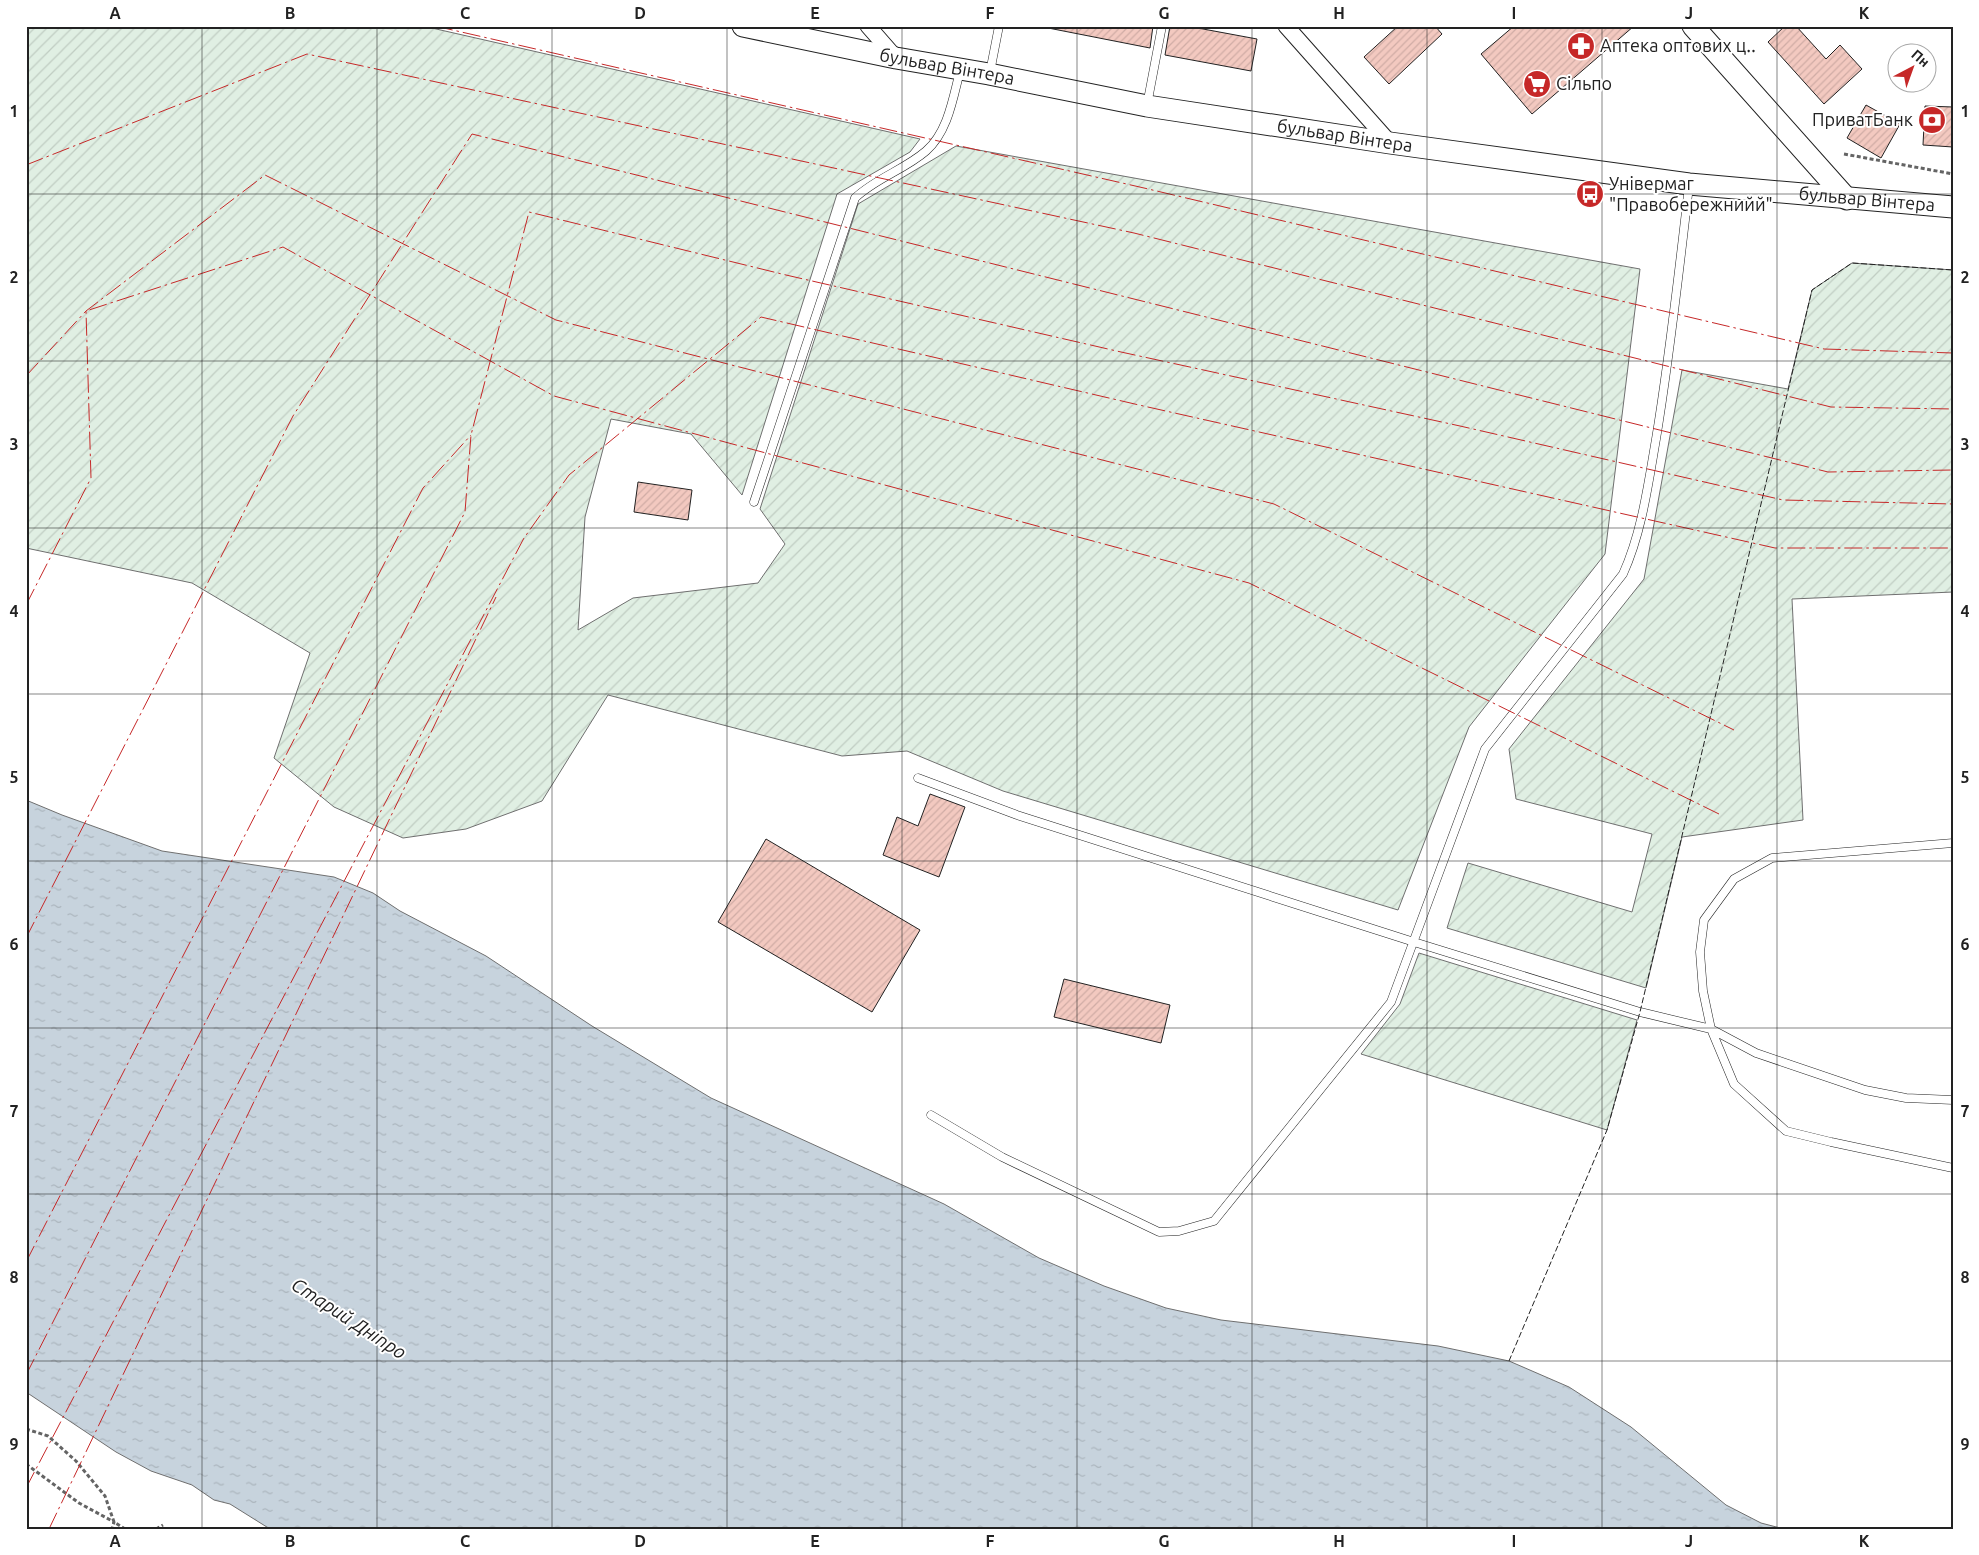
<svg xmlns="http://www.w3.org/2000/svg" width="1979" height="1555" viewBox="0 0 1979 1555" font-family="Ubuntu,sans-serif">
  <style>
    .garden { fill: url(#garden-furrows); stroke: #6f6f6f }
    .water { fill: url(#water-ripples); stroke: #6f6f6f }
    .building { fill: url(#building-hatch); stroke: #222 }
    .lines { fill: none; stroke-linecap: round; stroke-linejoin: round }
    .lane-casing { stroke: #222; stroke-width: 9 }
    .street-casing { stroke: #222; stroke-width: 17 }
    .secondary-casing { stroke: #222; stroke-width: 23 }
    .path { stroke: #646464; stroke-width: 3; stroke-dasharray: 4 2.5; stroke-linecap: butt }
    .lane { stroke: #fff; stroke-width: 8 }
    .street { stroke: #fff; stroke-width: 15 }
    .secondary { stroke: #fff; stroke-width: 21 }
    .fence { stroke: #222; stroke-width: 1; stroke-dasharray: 6 2.5; stroke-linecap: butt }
    .power { stroke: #c62828; stroke-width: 1; stroke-dasharray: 18 4 2.5 4; stroke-linecap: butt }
    .grid { fill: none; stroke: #222; stroke-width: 1; stroke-opacity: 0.55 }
    .labels { text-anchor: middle; stroke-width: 4; stroke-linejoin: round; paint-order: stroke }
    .poi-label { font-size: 18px; fill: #222; stroke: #fff; text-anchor: start }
    .street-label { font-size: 18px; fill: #222; stroke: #fff }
    .water-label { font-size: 19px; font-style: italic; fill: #222; stroke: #fff }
    .neatline { fill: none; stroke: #222; stroke-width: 2 }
    .grid-label { font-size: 16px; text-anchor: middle; font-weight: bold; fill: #222 }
  </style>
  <defs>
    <pattern id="garden-furrows" width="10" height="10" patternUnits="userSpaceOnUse" patternTransform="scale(1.25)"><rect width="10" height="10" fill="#e0efe3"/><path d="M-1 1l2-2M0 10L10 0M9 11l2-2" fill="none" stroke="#c0cdc2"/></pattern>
    <pattern id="water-ripples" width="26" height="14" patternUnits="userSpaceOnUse" patternTransform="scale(1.25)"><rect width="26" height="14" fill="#c7d3dd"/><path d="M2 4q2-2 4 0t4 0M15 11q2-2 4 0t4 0" fill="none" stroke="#abb5bd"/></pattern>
    <pattern id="building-hatch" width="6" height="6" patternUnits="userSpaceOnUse" patternTransform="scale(1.25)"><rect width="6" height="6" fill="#f3c9c0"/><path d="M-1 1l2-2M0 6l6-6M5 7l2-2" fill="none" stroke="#d0aca5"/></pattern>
  </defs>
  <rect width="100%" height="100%" fill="#fff"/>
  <!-- garden -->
  <path class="garden" d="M26,26h397l497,113 -10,13 -73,42 -95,301 -51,-61 -80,-15 -26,98 -7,113 55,-32 125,-15 27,-39 -25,-35 98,-305 98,-58 684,123 -35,285 -136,173 -71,183 -395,-119 -96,-40 -65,5 -234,-61 -66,106 -76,28 -63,9 -69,-31 -60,-49 36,-105 -118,-70 -166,-35z
    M1852,263l101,7v322l-161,7 11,221 -121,17 -36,151 -199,-60 21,-65 164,49 20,-78 -136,-35 -7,-50 135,-170 38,-209 106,19 24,-99z
    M1419,953l218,67 -30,110 -246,-76 39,-50z"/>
  <!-- water -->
  <path class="water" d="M26,800l36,15 100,36 172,26 39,16 27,18 86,45 106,70 119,72 233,106 95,54 65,28 62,22 55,12 217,26 71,15 60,26 62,40 95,78 35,18 23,6h-1514l-40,-25 -16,-4 -22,-15 -41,-14 -35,-19 -90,-60z"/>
  <!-- building -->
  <path class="building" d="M1038,26h115l-3,22z
    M1170,26h17l70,13 -6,32 -86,-16z
    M1398,26h37l7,8 -53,50 -25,-27z
    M1514,26h120l-102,88 -51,-60z
    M1785,26h11l30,33 14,-14 22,24 -38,35 -56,-62z
    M1866,105l34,19 -19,34 -34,-20z
    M1925,106l28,1v40l-30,-2z
    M638,482l54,8 -4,30 -54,-8z
    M930,794l35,13 -26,70 -56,-22 14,-38 21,9z
    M766,839l154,91 -48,82 -154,-90z
    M1064,979l106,26 -9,38 -107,-26z"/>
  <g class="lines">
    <!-- lane casing -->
    <g class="lane-casing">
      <path id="lane" d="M990,72l9,-46
        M1147,105l15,-79
        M754,502l101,-304c21,-20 49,-28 71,-47 22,-19 27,-53 34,-80
        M918,778l99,37 397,127 226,70 71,17 45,24 109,37 41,8 47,2
        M1953,843l-181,15 -38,21 -30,41 -4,32 3,39 8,38 23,55 52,47 45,11 122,26
        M931,1115l71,42 157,75 20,-1 35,-10 177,-219 94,-253 138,-175c19,-42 25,-89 33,-135 14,-84 23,-169 33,-253"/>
    </g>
    <!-- street casing -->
    <g class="street-casing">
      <path id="street" d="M868,26l28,32
        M1286,26l104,117"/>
    </g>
    <!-- secondary casing -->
    <g class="secondary-casing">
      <g id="secondary">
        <path id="s1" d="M743,26l153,32 93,16 158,32 243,37 299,41 264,23"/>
        <path d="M1693,26l154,173"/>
      </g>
    </g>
    <!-- path -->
    <path class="path" d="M1844,154l109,20
      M26,1429l22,7 28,25 29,35 9,26 11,7
      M26,1464l53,39 35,19 -2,7
      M156,1529l7,-4"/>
    <!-- lane -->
    <use href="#lane" class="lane"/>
    <!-- street -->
    <use href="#street" class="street"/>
    <!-- secondary -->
    <use href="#secondary" class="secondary"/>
    <!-- fence -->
    <path class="fence" d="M1509,1361l98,-231 33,-118 172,-722 40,-27 101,7"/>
    <!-- power -->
    <path class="power" d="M200,26h6
      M435,26l709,162 680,161 129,4
      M26,165l281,-111 827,179 697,174 122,2
      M26,376l60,-65 179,-136 291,145 718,184 460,226
      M26,605l65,-127 -5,-167 197,-64 271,149 695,187 470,231
      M26,938l267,-522 179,-282 1356,338 125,-2
      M26,1262l397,-774 48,-53
      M26,1375l439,-863 6,-77 58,-223 257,63 335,77 339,74 323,74 170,4
      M26,1488l498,-950 45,-63 192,-158 378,88 636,143h178
      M49,1529l447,-932"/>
  </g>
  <!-- grid -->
  <path class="grid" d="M202,26v1503M377,26v1503M552,26v1503M727,26v1503M902,26v1503M1077,26v1503M1252,26v1503M1427,26v1503M1602,26v1503M1777,26v1503M26,194h1927M26,361h1927M26,528h1927M26,694h1927M26,861h1927M26,1028h1927M26,1194h1927M26,1361h1927"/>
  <!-- icons -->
  <defs>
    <g id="pharmacy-disc" transform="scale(1.4375)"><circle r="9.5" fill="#c62828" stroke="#fff"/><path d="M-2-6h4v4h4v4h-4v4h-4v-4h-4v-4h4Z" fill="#fff"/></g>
    <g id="supermarket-disc" transform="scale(1.4375)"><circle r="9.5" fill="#c62828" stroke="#fff"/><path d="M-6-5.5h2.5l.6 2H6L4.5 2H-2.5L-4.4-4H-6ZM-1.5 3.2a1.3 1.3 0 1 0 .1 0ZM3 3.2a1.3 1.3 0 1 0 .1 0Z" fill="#fff"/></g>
    <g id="bank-disc" transform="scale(1.4375)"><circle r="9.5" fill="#c62828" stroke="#fff"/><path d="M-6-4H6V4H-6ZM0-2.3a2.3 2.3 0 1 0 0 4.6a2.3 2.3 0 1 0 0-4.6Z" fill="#fff"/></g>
    <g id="bus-disc" transform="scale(1.4375)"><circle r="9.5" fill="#c62828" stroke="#fff"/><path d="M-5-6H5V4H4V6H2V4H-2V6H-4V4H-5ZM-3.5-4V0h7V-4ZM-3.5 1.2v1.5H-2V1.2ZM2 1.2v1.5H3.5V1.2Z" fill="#fff"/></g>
  </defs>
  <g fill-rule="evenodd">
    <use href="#pharmacy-disc" x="1581" y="46"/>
    <use href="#supermarket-disc" x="1537" y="84"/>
    <use href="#bank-disc" x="1932" y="120"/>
    <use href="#bus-disc" x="1590" y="194"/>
  </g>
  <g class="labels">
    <!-- poi labels -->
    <g class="poi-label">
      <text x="1600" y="52">Аптека оптових ц‥</text>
      <text x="1556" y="90">Сільпо</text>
      <text x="1913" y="126" text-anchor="end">ПриватБанк</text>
      <text x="1609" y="190">Універмаг<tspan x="1609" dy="21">"Правобережнийй"</tspan></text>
    </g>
    <!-- street labels -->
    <g class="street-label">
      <text dy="6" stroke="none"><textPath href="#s1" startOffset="208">бульвар Вінтера</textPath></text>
      <text dy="6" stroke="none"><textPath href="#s1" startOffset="612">бульвар Вінтера</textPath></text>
      <text dy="6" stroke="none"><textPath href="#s1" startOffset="1138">бульвар Вінтера</textPath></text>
    </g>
    <!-- water labels -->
    <g class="water-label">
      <text transform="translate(349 1318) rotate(33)" y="7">Старий Дніпро</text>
    </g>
  </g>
  <!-- border -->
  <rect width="1979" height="1555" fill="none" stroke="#ffffff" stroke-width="55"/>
  <!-- north arrow -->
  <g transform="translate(1912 68) rotate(41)"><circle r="24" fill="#ffffff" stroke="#a7a7a7"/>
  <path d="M0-4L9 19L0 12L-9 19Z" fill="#c62828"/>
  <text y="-8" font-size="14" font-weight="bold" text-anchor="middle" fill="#222222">Пн</text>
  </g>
  <rect x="28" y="28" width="1924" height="1500" class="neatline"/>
  <g class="grid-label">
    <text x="115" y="19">A</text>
    <text x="290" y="19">B</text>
    <text x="465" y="19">C</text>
    <text x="640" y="19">D</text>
    <text x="815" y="19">E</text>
    <text x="990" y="19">F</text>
    <text x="1164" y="19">G</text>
    <text x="1339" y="19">H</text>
    <text x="1514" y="19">I</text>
    <text x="1689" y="19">J</text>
    <text x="1864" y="19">K</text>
    <text x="14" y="117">1</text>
    <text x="1965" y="117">1</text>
    <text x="14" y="283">2</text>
    <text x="1965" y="283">2</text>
    <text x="14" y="450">3</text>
    <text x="1965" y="450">3</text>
    <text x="14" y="617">4</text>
    <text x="1965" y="617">4</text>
    <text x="14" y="783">5</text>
    <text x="1965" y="783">5</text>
    <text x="14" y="950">6</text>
    <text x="1965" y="950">6</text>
    <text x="14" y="1117">7</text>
    <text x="1965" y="1117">7</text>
    <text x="14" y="1283">8</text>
    <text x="1965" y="1283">8</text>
    <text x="14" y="1450">9</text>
    <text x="1965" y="1450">9</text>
    <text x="115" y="1547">A</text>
    <text x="290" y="1547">B</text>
    <text x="465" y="1547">C</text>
    <text x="640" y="1547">D</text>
    <text x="815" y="1547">E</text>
    <text x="990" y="1547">F</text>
    <text x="1164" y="1547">G</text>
    <text x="1339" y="1547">H</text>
    <text x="1514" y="1547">I</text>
    <text x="1689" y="1547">J</text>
    <text x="1864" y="1547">K</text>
  </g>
</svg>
